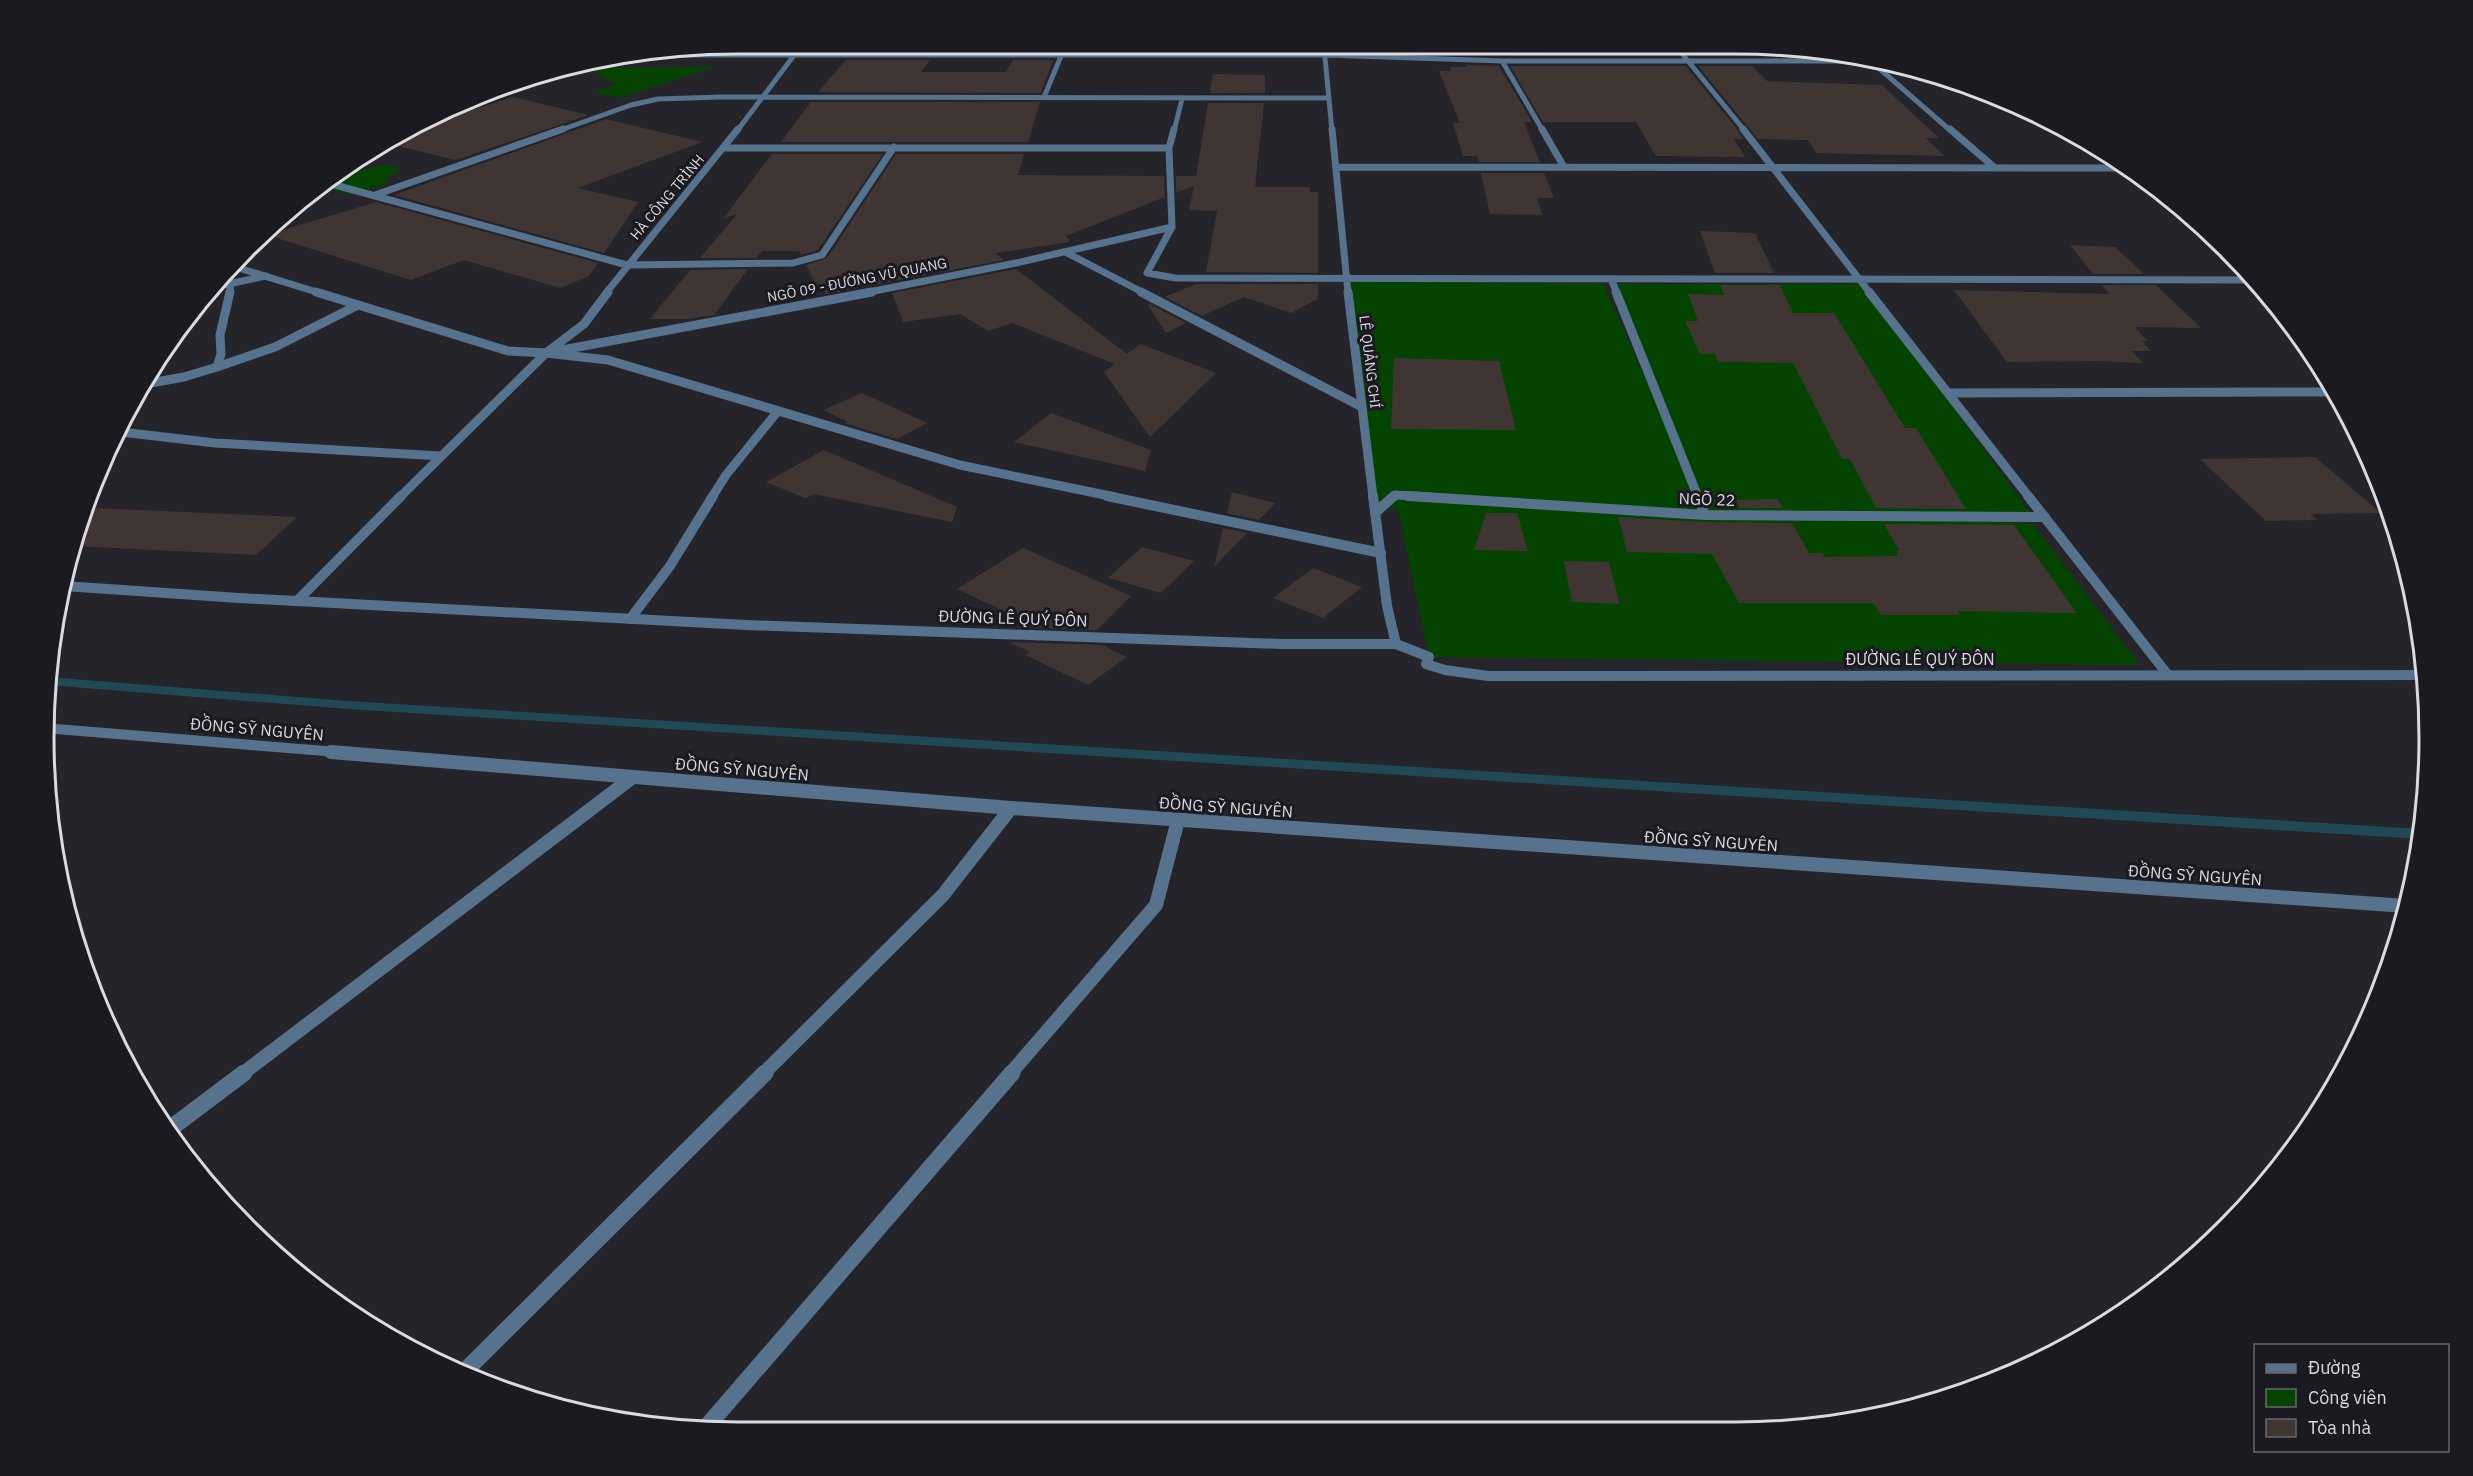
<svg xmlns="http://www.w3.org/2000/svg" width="2473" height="1476" viewBox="0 0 2473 1476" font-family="'IBM Plex Sans',sans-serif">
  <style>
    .green { fill: #044400 }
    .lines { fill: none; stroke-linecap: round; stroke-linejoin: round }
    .stream { fill: #214954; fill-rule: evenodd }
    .building { fill: #3f3633 }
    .service-far4 { stroke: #56728d; stroke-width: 7 }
    .service-far3 { stroke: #56728d; stroke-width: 9 }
    .service-far2 { stroke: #56728d; stroke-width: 10 }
    .service-far1 { stroke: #56728d; stroke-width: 14 }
    .service { stroke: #56728d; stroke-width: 17 }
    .minor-far5 { stroke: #56728d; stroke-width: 5 }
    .minor-far4 { stroke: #56728d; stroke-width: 7 }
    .minor-far3 { stroke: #56728d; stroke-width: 9 }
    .minor-far2 { stroke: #56728d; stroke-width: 10 }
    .minor-far1 { stroke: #56728d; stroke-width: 14 }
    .minor { stroke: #56728d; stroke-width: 17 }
    .labels { text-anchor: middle; stroke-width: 6; stroke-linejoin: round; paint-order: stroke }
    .far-street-label { font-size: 14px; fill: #dbdadf; stroke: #1c1a21 }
    .street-label { font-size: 16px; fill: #dbdadf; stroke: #1c1a21 }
    .rim { fill: none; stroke: #dbdadf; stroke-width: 3 }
  </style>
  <rect width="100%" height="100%" fill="#25242b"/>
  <!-- green -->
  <path class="green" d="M657,49h121l-4,4h-121z
    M717,67l-96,30 -28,-4 23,-8 -22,-13 17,-4z
    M387,164l15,6 -17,7 6,5 -42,13 -33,-9 30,-18 12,3z
    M1347,282l256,1 92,208 -82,-207h250l170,233h-155l155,7 107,141 -711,-8 -31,-149 -23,-1z"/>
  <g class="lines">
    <!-- stream -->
    <path class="stream" d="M48,677l300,24 2072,128v10l-2072,-130 -301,-24z"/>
  </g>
  <!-- building -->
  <path class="building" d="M1670,45l8,11 -214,-1 -3,-9z
    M1682,45h50l10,11h-52z
    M846,60h84l-9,12h85l7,-12h40l-12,33 -223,-1z
    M1467,65l32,1 33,56h-8l16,40h-61l-2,-6h-14l-10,-33h7l-21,-52h12l-1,-4h17z
    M1510,66h176l51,63 6,10h-9l11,18 -89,-1 -20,-34h-93z
    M1698,66h54l15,15 115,4 57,53h-13l18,18 -128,-3 -8,-13 -50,-1z
    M1213,74l52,1v18h-55z
    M513,97l75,18 -132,45 -70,-17 15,-10z
    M811,102h229l-12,40h-247z
    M1208,103h56l-9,84h55v5h8v81l-112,-1 11,-61 -28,-1 5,-24 -18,7v-17h20z
    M606,119l96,23 -124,46 60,14 -34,51 -210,-58z
    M772,154h111l-65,96 -17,5 -2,-4h-37l-6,7h-56l37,-44 -14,5z
    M896,154h128l-6,21 146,1 1,21 -99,39 4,6 -75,11 9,7 -178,34 -5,-9h-5l-10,-20 21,-7z
    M1481,173h63l10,25h-17l5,17 -52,-1z
    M376,202l222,61 -9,13 -29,12 -96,-28 -53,20 -144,-45z
    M1700,231l55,2 19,40h-59z
    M2070,245l45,2 29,27h-51z
    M748,269l-34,46 -25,4h-39l40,-49z
    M1016,269l111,85 14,-10 75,29 -66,64 -46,-65 11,-8 -103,-41 -24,8 -28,-17 -57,8 -11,-29z
    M1196,284h122v15l-27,14 -47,-16 -42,19 -37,-19z
    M1720,285h60l13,28h41l71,115h11l50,81 -90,-1 -26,-49h-8l-49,-96 -75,-1 -3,-8h-15l-15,-33h13l-10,-27 36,1z
    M2102,285h54l45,43 -66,-1 13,14h-6l9,10h-19l11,12 -46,-2 -90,1 -53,-72 155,4z
    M1150,304l36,19 -20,10 -18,-28z
    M1394,358l105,3 17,69 -125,-1z
    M862,393l65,30 -30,16 -53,-16 4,-1 -25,-12z
    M1051,413l100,37 -6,21 -131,-29z
    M824,450l133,57 -5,15 -138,-28 -9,4 -39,-16z
    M2315,457l66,56 -70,1 6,6 -51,1 -66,-62z
    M1232,492l43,11 -16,17 -32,-7z
    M1778,499l5,9h-43l-4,-8z
    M97,508l200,9 -41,38 -183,-9 6,-24z
    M1486,513h31l11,38 -54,-1z
    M1618,517l87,5 87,1 17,30h14l1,4 74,-1 -2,-5h3l-15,-27 130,1 63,88 -120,-2 3,4h-79l-8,-12h-134l-27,-49 -85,-2z
    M1223,528l24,5 -33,34z
    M1142,547l52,14 -33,32 -53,-15z
    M1023,548l108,48 -34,34 -75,-3 7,-4 -72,-34z
    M1564,561l45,1 11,42 -48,-2z
    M1313,568l49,19 -39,31 -50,-20z
    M1009,642l93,3 25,12 -39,28 -63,-30 5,-3z"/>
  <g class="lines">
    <!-- service-far4 -->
    <path class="service-far4" d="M214,287l52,-11
      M229,293l2,-8"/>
    <!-- service-far3 -->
    <path class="service-far3" d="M546,353l62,7 352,105 155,32
      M217,367l58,-20 83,-42
      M145,384l39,-7 33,-10 4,-13 -1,-19 10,-43
      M121,432l94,11 226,13
      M712,497l14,-22 52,-64"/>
    <!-- service-far2 -->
    <path class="service-far2" d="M1107,496l274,57
      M630,619l40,-53 43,-70"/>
    <!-- service-far1 -->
    <path class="service-far1" d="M242,1074l391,-297"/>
    <!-- service -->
    <path class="service" d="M167,1131l77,-58"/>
    <!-- minor-far5 -->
    <path class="minor-far5" d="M1675,45l70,86
      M1324,47l8,84
      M624,55h702l176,6h361
      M1502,61l41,70
      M1873,63l78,68
      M1044,97l20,-48
      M443,110l153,-49
      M558,131l73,-26 27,-6 62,-2 608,1
      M737,131l61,-81
      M1174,131l8,-32"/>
    <!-- minor-far4 -->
    <path class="minor-far4" d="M1174,129l-5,19 3,79 -25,46 28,5 1078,2
      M1332,129l16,164
      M1542,129l22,38
      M1743,129l127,164
      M1950,129l45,39
      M724,148h445
      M1336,167l794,1
      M324,182l303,83 166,-2 29,-8 72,-108
      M375,195l188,-66
      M1067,253l77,40
      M232,266l88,27
      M1611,279l6,14
      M606,293l132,-164
      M864,293l152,-30 156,-36"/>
    <!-- minor-far3 -->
    <path class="minor-far3" d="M316,292l192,59 38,2 326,-61
      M1141,292l221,115
      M1348,292l25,205
      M1616,292l82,205
      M1869,292l160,205
      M1948,393l386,-1
      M400,497l146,-144 38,-29 24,-32
      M1392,497l3,-2 36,2"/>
    <!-- minor-far2 -->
    <path class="minor-far2" d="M1373,496l14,110 9,38 33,13 -3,7 19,6 43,6 935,-1
      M1408,496l297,19 340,2
      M1697,496l8,19
      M2028,496l140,179
      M1376,512l18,-16
      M64,586l175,12 507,27 535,19h115
      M298,600l103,-104
      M44,728l305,25"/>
    <!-- minor-far1 -->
    <path class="minor-far1" d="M331,752l680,56 1395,98
      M763,1074l180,-179 68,-87
      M1010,1074l146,-169 22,-85"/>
    <!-- minor -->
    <path class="minor" d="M465,1371l300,-298
      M703,1431l309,-358"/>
  </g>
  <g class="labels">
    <!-- far-street labels -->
    <g class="far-street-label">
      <text transform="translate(667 197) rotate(-50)" y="5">HÀ CÔNG TRÌNH</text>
      <text transform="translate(857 280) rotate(-11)" y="5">NGÕ 09 - ĐƯỜNG VŨ QUANG</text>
      <text transform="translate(1370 362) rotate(83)" y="5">LÊ QUẢNG CHÍ</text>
    </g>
    <!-- street labels -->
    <g class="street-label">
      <text transform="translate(1707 499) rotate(2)" y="6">NGÕ 22</text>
      <text transform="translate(1013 618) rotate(2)" y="6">ĐƯỜNG LÊ QUÝ ĐÔN</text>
      <text x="1920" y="665">ĐƯỜNG LÊ QUÝ ĐÔN</text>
      <text transform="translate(257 729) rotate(5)" y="6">ĐỒNG SỸ NGUYÊN</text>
      <text transform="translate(742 769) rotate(5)" y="6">ĐỒNG SỸ NGUYÊN</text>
      <text transform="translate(1226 807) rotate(4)" y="6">ĐỒNG SỸ NGUYÊN</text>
      <text transform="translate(1711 841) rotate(4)" y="6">ĐỒNG SỸ NGUYÊN</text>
      <text transform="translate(2195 875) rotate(4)" y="6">ĐỒNG SỸ NGUYÊN</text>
    </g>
  </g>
  <!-- crop -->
  <path d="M0 0H2473V1476H0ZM738 54H1735A684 684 0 0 1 2419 738V738A684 684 0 0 1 1735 1422H738A684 684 0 0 1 54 738V738A684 684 0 0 1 738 54Z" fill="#1c1a21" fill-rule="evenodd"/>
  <path class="rim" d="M738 54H1735A684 684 0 0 1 2419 738V738A684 684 0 0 1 1735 1422H738A684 684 0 0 1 54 738V738A684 684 0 0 1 738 54Z"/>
  <!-- legend -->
  <rect x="2254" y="1344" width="195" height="108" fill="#1c1a21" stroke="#68676d" stroke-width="1.5"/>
  <rect x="2266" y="1364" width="30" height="9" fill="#56728d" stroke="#68676d" stroke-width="1.5"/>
  <text x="2308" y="1374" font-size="18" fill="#dbdadf">Đường</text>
  <rect x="2266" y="1389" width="30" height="18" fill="#044400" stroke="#68676d" stroke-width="1.5"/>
  <text x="2308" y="1404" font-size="18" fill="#dbdadf">Công viên</text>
  <rect x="2266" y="1419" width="30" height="18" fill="#3f3633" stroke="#68676d" stroke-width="1.5"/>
  <text x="2308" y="1434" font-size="18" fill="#dbdadf">Tòa nhà</text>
</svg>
